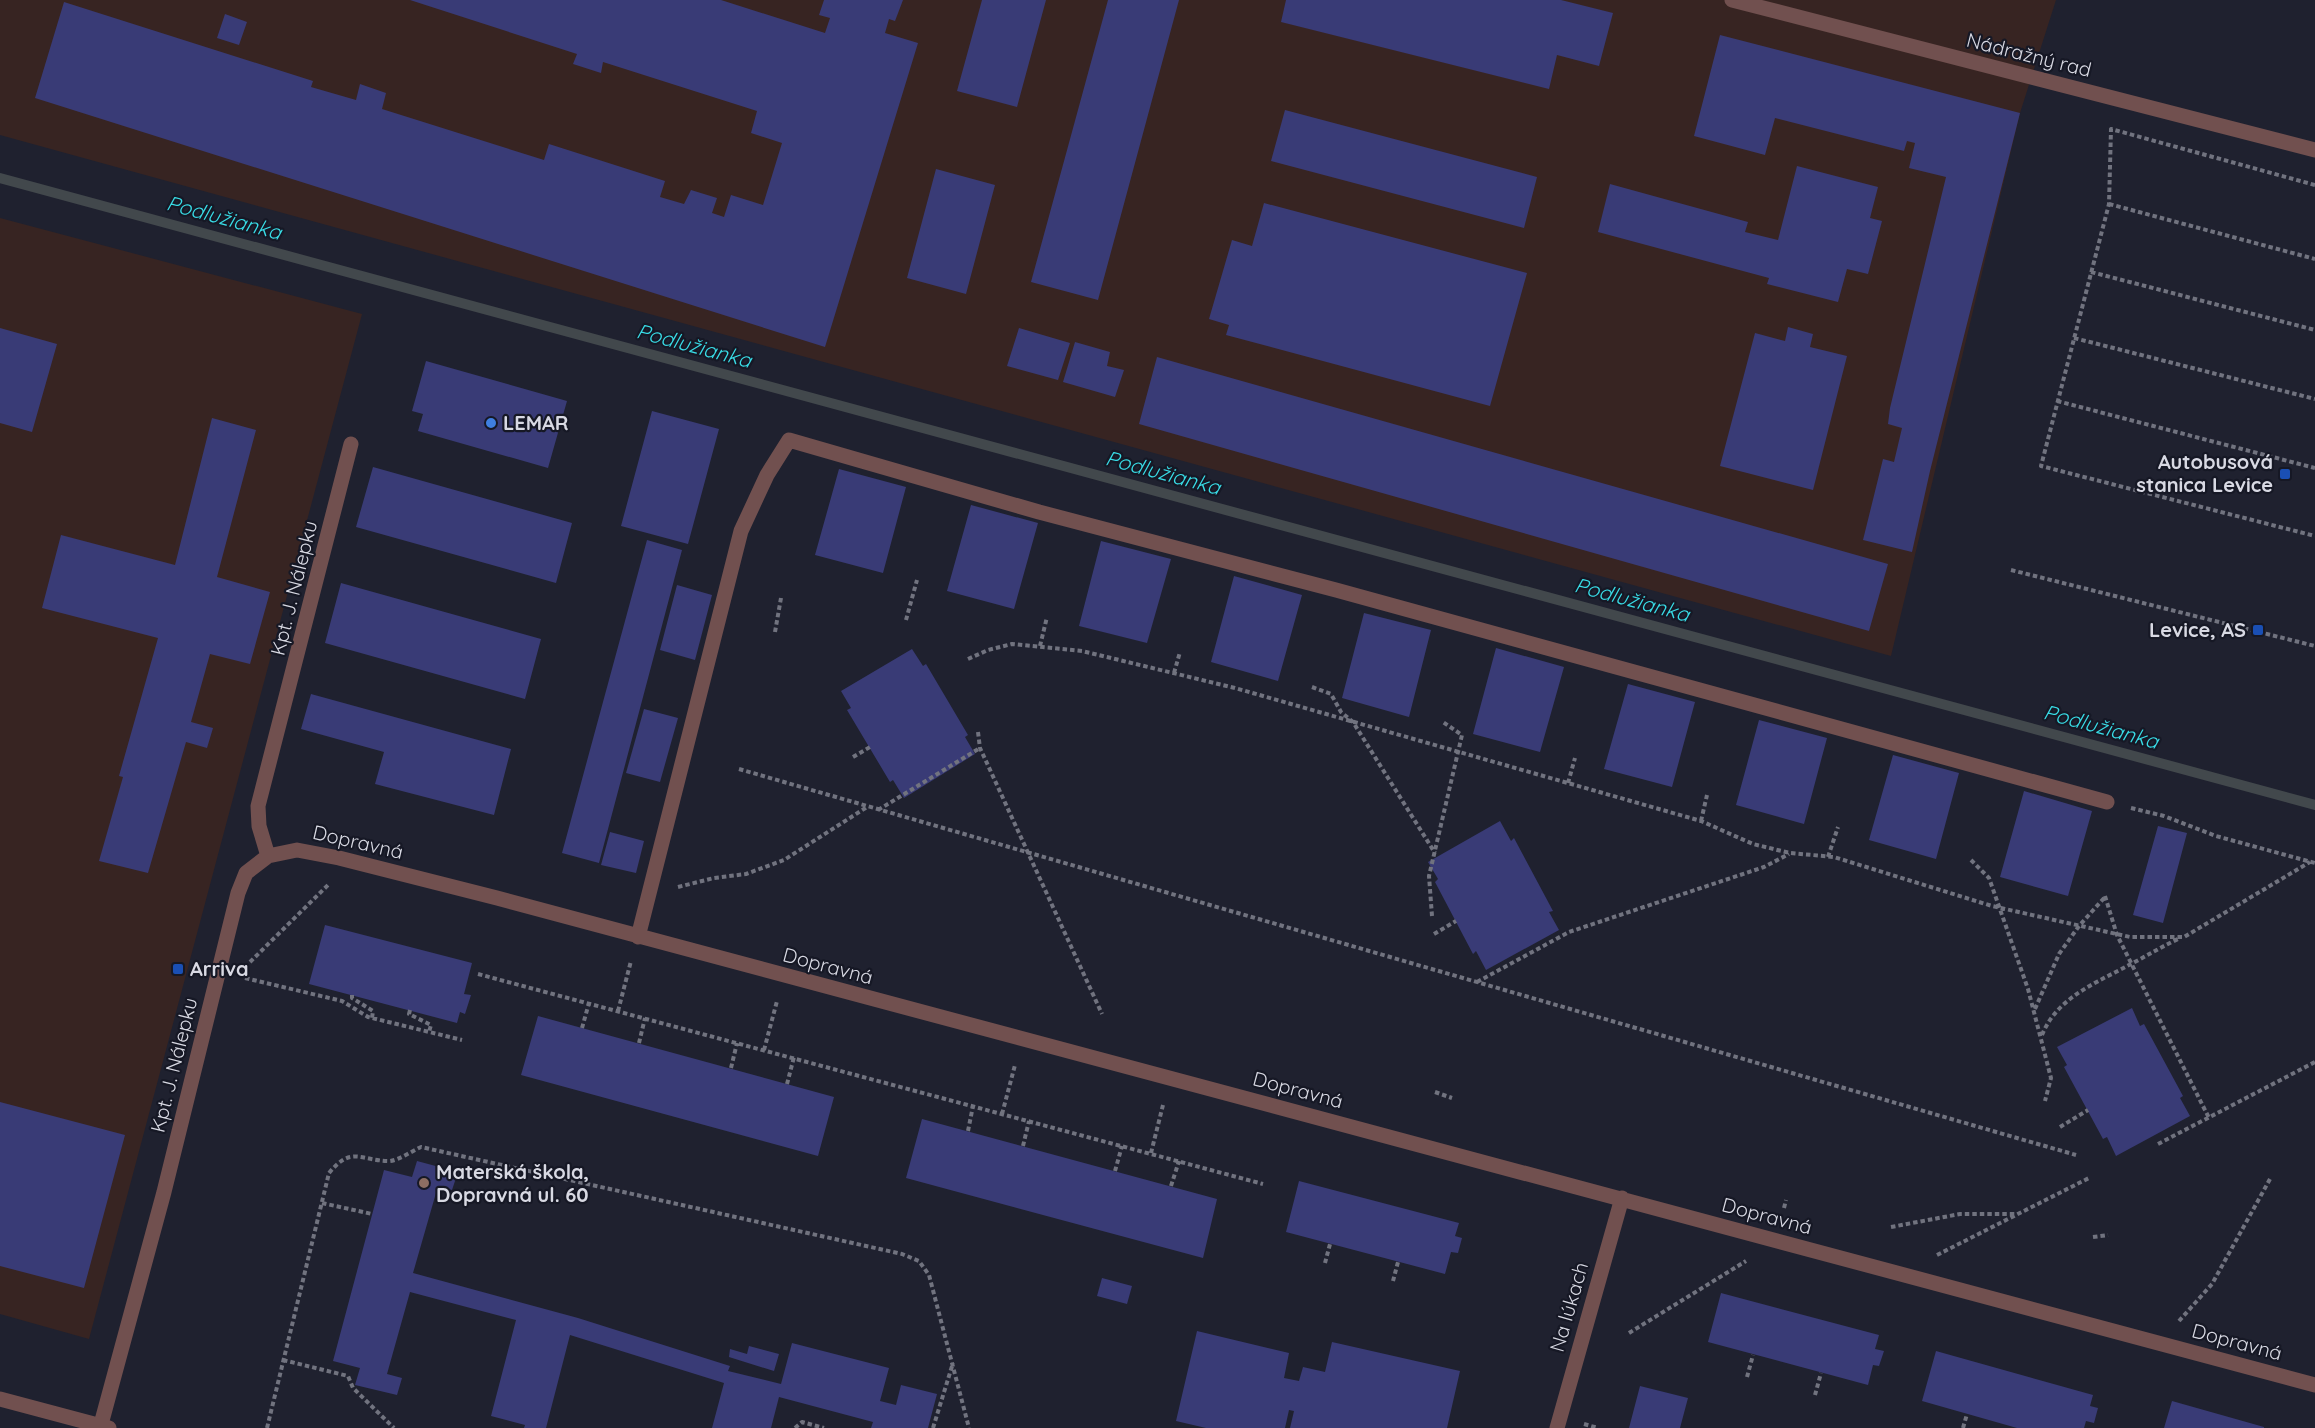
<svg xmlns="http://www.w3.org/2000/svg" width="2315" height="1428" viewBox="0 0 2315 1428" font-family="Quicksand,sans-serif">
  <style>
    .industrial { fill: #372422 }
    .lines { fill: none; stroke-linecap: round; stroke-linejoin: round }
    .stream { stroke: #42484c; stroke-width: 10 }
    .building { fill: #393b76 }
    .path { stroke: #71737f; stroke-width: 4; stroke-dasharray: 4.5 3; stroke-linecap: butt }
    .minor { stroke: #71504f; stroke-width: 15 }
    .shop-dot { fill: #3f7fe0; stroke: #161825; stroke-width: 2 }
    .transit-dot { fill: #1a4fb4; stroke: #161825; stroke-width: 2 }
    .education-dot { fill: #8d6e63; stroke: #161825; stroke-width: 2 }
    .labels { text-anchor: middle; stroke-width: 4.5; stroke-linejoin: round; paint-order: stroke }
    .street-label { font-size: 20px; fill: #d8d9e3; stroke: #161825 }
    .poi-label { font-size: 20px; font-weight: bold; fill: #d8d9e3; stroke: #161825; text-anchor: start }
    .water-label { font-size: 21px; font-style: italic; fill: #39dde7; stroke: #161825 }
  </style>
  <rect width="100%" height="100%" fill="#1f212f"/>
  <!-- industrial -->
  <path class="industrial" d="M0,0h2056l-36,113 -129,543 -1891,-521z
    M0,218l362,96 -273,1025 -89,-25z"/>
  <g class="lines">
    <!-- stream -->
    <path class="stream" d="M0,178l2315,627"/>
  </g>
  <!-- building -->
  <path class="building" d="M410,0h311l104,33 5,-15 -11,-3 5,-15h79l-8,21 -6,-2 -4,14 33,10 -93,304 -790,-249 29,-96 249,79 -2,6 45,13 4,-16 26,9 -4,16 162,51 5,-16 116,37 -5,16 24,7 7,-14 26,8 -5,15 12,4 7,-22 32,10 19,-62 -31,-10 6,-22 -154,-49 -2,11 -28,-9 4,-10z
    M982,0h64l-29,107 -60,-16z
    M1108,0h71l-81,300 -67,-18z
    M1286,0h275l52,13 -14,53 -42,-11 -8,34 -268,-67z
    M225,14l22,8 -8,23 -22,-7z
    M1720,35l300,78 -90,358 -18,81 -49,-12 20,-81 11,3 8,-34 -14,-4 2,-16 56,-231 -37,-9 6,-25 -8,-2 -3,10 -129,-33 -10,37 -71,-19z
    M1285,110l252,67 -13,51 -253,-67z
    M1797,166l81,21 -8,31 12,3 -14,53 -21,-5 -9,33 -71,-18 2,-6 -171,-46 12,-48 138,38 -3,10 33,8z
    M936,169l59,16 -29,109 -59,-16z
    M1264,203l263,70 -37,133 -264,-71 3,-10 -20,-6 23,-79 20,6z
    M1788,327l25,7 -3,13 37,9 -34,134 -93,-24 35,-133 30,8z
    M0,328l57,16 -25,88 -32,-9z
    M1019,328l51,15 -12,37 -51,-14z
    M1075,342l35,10 -3,14 17,4 -9,27 -52,-15z
    M1157,357l731,207 -19,67 -730,-207z
    M426,361l141,40 -19,67 -130,-37 5,-17 -11,-3z
    M652,411l67,18 -31,115 -67,-18z
    M212,418l44,12 -39,147 53,15 -20,72 -40,-10 -19,68 22,6 -6,20 -21,-6 -38,131 -49,-12 24,-84 -4,-1 39,-138 -116,-30 19,-73 114,30z
    M373,467l199,56 -16,60 -200,-56z
    M839,469l67,18 -23,86 -68,-18z
    M971,505l67,18 -24,86 -67,-18z
    M647,540l35,10 -83,313 -37,-10z
    M1101,541l70,18 -24,84 -68,-17z
    M1234,576l68,19 -24,86 -67,-19z
    M341,583l200,56 -16,60 -200,-56z
    M677,585l35,10 -17,65 -35,-10z
    M1364,613l67,17 -22,87 -67,-19z
    M1496,648l68,19 -24,85 -67,-18z
    M912,649l11,17 3,-2 42,71 -3,2 10,17 -71,44 -11,-18 -3,2 -43,-72 4,-2 -10,-17z
    M1628,684l67,18 -23,85 -68,-18z
    M311,694l200,55 -17,66 -119,-31 9,-32 -83,-23z
    M644,709l34,9 -18,64 -34,-9z
    M1759,720l68,18 -23,86 -68,-19z
    M1893,755l66,18 -23,86 -67,-19z
    M2024,791l68,20 -24,85 -68,-19z
    M1500,821l11,20 3,-3 39,73 -4,1 10,18 -73,40 -10,-19 -3,3 -38,-72 3,-3 -10,-17z
    M2158,826l29,7 -24,90 -30,-8z
    M610,832l34,9 -8,32 -35,-8z
    M325,925l147,38 -8,31 7,1 -6,19 -5,-2 -3,11 -148,-39z
    M2132,1008l8,18 4,-2 39,72 -3,2 10,18 -74,40 -9,-19 -4,2 -39,-72 3,-2 -10,-18z
    M538,1016l296,81 -16,59 -297,-81z
    M0,1102l125,33 -41,153 -84,-22z
    M922,1119l295,80 -14,59 -297,-80z
    M417,1161l41,11 -6,18 -14,-4 -25,87 165,45 152,48 -2,5 53,13 11,-41 97,25 -9,33 16,4 5,-20 36,9 -9,34h-57l2,-6 -94,-25 -8,31h-59l12,-45 -154,-48 -24,93h-22l1,-3 -34,-9 25,-96 -106,-28 -23,82 15,4 -5,17 -42,-10 5,-17 -27,-7 51,-191 28,7z
    M1299,1181l160,42 -4,13 7,2 -4,15 -7,-1 -6,22 -159,-42z
    M1102,1278l30,8 -5,18 -30,-8z
    M1721,1293l158,42 -4,14 9,2 -5,15 -6,-1 -5,20 -160,-43z
    M1197,1331l92,22 -5,25 15,3 4,-14 22,5 7,-30 128,29 -13,57h-157l4,-17 -5,-1 -4,18h-79l-30,-7z
    M749,1346l30,8 -5,17 -45,-14 1,-8 17,5z
    M1936,1351l157,44 -3,11 8,2 -4,15 -8,-2 -2,7h-67l-95,-27z
    M1640,1386l48,12 -8,30h-51z
    M2172,1401l92,26v1h-100z"/>
  <g class="lines">
    <!-- path -->
    <path class="path" d="M2315,185l-204,-56 -2,75 -68,262 274,70
      M2109,204l206,55
      M2091,272l224,58
      M2074,338l241,61
      M2057,401l258,67
      M2011,570l304,76
      M906,620l11,-40
      M775,632l6,-34
      M1040,646l7,-29
      M968,659l20,-9 24,-6 70,7 153,37 466,133 52,23 37,9 44,4 158,49 138,31h54l126,-75
      M1174,673l6,-21
      M1312,687l19,7 10,18 12,10 82,131
      M978,732l2,16 122,266
      M853,757l17,-10
      M739,769l1337,386
      M1568,783l7,-25
      M2131,808l33,8 52,20 99,27
      M878,810l102,-62
      M1701,821l6,-26
      M1828,857l10,-30
      M1971,860l18,18 39,111 23,89 -6,23
      M678,887l36,-9 32,-4 38,-14 83,-53
      M2105,896l12,39 92,183
      M1432,916l-3,-40 33,-141 -19,-13
      M1434,934l22,-13
      M250,962l80,-79
      M478,974l785,210
      M245,978l97,23 26,16 94,23
      M1477,982l92,-50 195,-65 25,-13
      M352,995v3l21,13 -1,7
      M2035,1009l24,-55 20,-28 26,-29
      M410,1010l-1,4 22,11 -2,7
      M618,1011l13,-50
      M582,1028l7,-25
      M2042,1035c15,-38 56,-53 89,-71 17,-9 32,-18 49,-26
      M639,1043l6,-25
      M764,1050l13,-49
      M731,1068l6,-25
      M787,1084l7,-27
      M1435,1092l17,6
      M1002,1114l13,-49
      M2060,1127l28,-17
      M968,1131l5,-25
      M2158,1144l157,-82
      M1023,1146l6,-25
      M1151,1153l12,-48
      M1115,1171l7,-25
      M1171,1186l8,-25
      M322,1203l50,11
      M1784,1208l2,-8
      M1891,1227l69,-13h55
      M2093,1237l15,-2
      M1937,1255l152,-77
      M1325,1263l5,-19
      M1393,1281l5,-19
      M2179,1321l33,-37 58,-105
      M1629,1333l117,-72
      M283,1360l65,16 5,12 41,40
      M1747,1377l6,-22
      M1815,1395l6,-22
      M1584,1424l14,4
      M267,1428l62,-255c23,-28 31,-12 61,-12 9,-1 22,-10 31,-14l481,107 17,7 10,14 40,153
      M795,1428l7,-6 22,6
      M933,1428l20,-65
      M1963,1428l4,-14"/>
    <!-- minor -->
    <path class="minor" d="M1732,0l583,150
      M268,856l-9,-30 -1,-20 93,-362
      M638,937l103,-406 26,-56 22,-35 250,72 297,78 771,212
      M0,1399l109,29
      M100,1428l64,-236 74,-299 8,-20 22,-17 29,-6 42,8 158,40 1818,487
      M1557,1428l65,-230"/>
  </g>
  <!-- markers -->
  <circle class="shop-dot" cx="491" cy="423" r="6"/>
  <g class="transit-dot">
    <rect x="2279" y="468" width="12" height="12" rx="3"/>
    <rect x="2252" y="624" width="12" height="12" rx="3"/>
    <rect x="172" y="963" width="12" height="12" rx="3"/>
  </g>
  <circle class="education-dot" cx="424" cy="1183" r="6"/>
  <g class="labels">
    <!-- street labels -->
    <g class="street-label">
      <text transform="translate(2029 55) rotate(14)" y="7">Nádražný rad</text>
      <text transform="translate(294 588) rotate(-76)" y="7">Kpt. J. Nálepku</text>
      <text transform="translate(358 842) rotate(13)" y="7">Dopravná</text>
      <text transform="translate(828 966) rotate(15)" y="7">Dopravná</text>
      <text transform="translate(174 1065) rotate(-76)" y="7">Kpt. J. Nálepku</text>
      <text transform="translate(1298 1090) rotate(15)" y="7">Dopravná</text>
      <text transform="translate(1767 1216) rotate(15)" y="7">Dopravná</text>
      <text transform="translate(1569 1307) rotate(-74)" y="7">Na lúkach</text>
      <text transform="translate(2237 1342) rotate(15)" y="7">Dopravná</text>
    </g>
    <!-- poi labels -->
    <g class="poi-label">
      <text x="503" y="430">LEMAR</text>
      <text x="2273" y="469" text-anchor="end">Autobusová<tspan x="2273" dy="23">stanica Levice</tspan></text>
      <text x="2246" y="637" text-anchor="end">Levice, AS</text>
      <text x="190" y="976">Arriva</text>
      <text x="436" y="1179">Materská škola,<tspan x="436" dy="23">Dopravná ul. 60</tspan></text>
    </g>
    <!-- water labels -->
    <g class="water-label">
      <text transform="translate(224 218) rotate(15)" y="7">Podlužianka</text>
      <text transform="translate(694 346) rotate(15)" y="7">Podlužianka</text>
      <text transform="translate(1163 473) rotate(15)" y="7">Podlužianka</text>
      <text transform="translate(1632 600) rotate(15)" y="7">Podlužianka</text>
      <text transform="translate(2101 727) rotate(15)" y="7">Podlužianka</text>
    </g>
  </g>
</svg>
